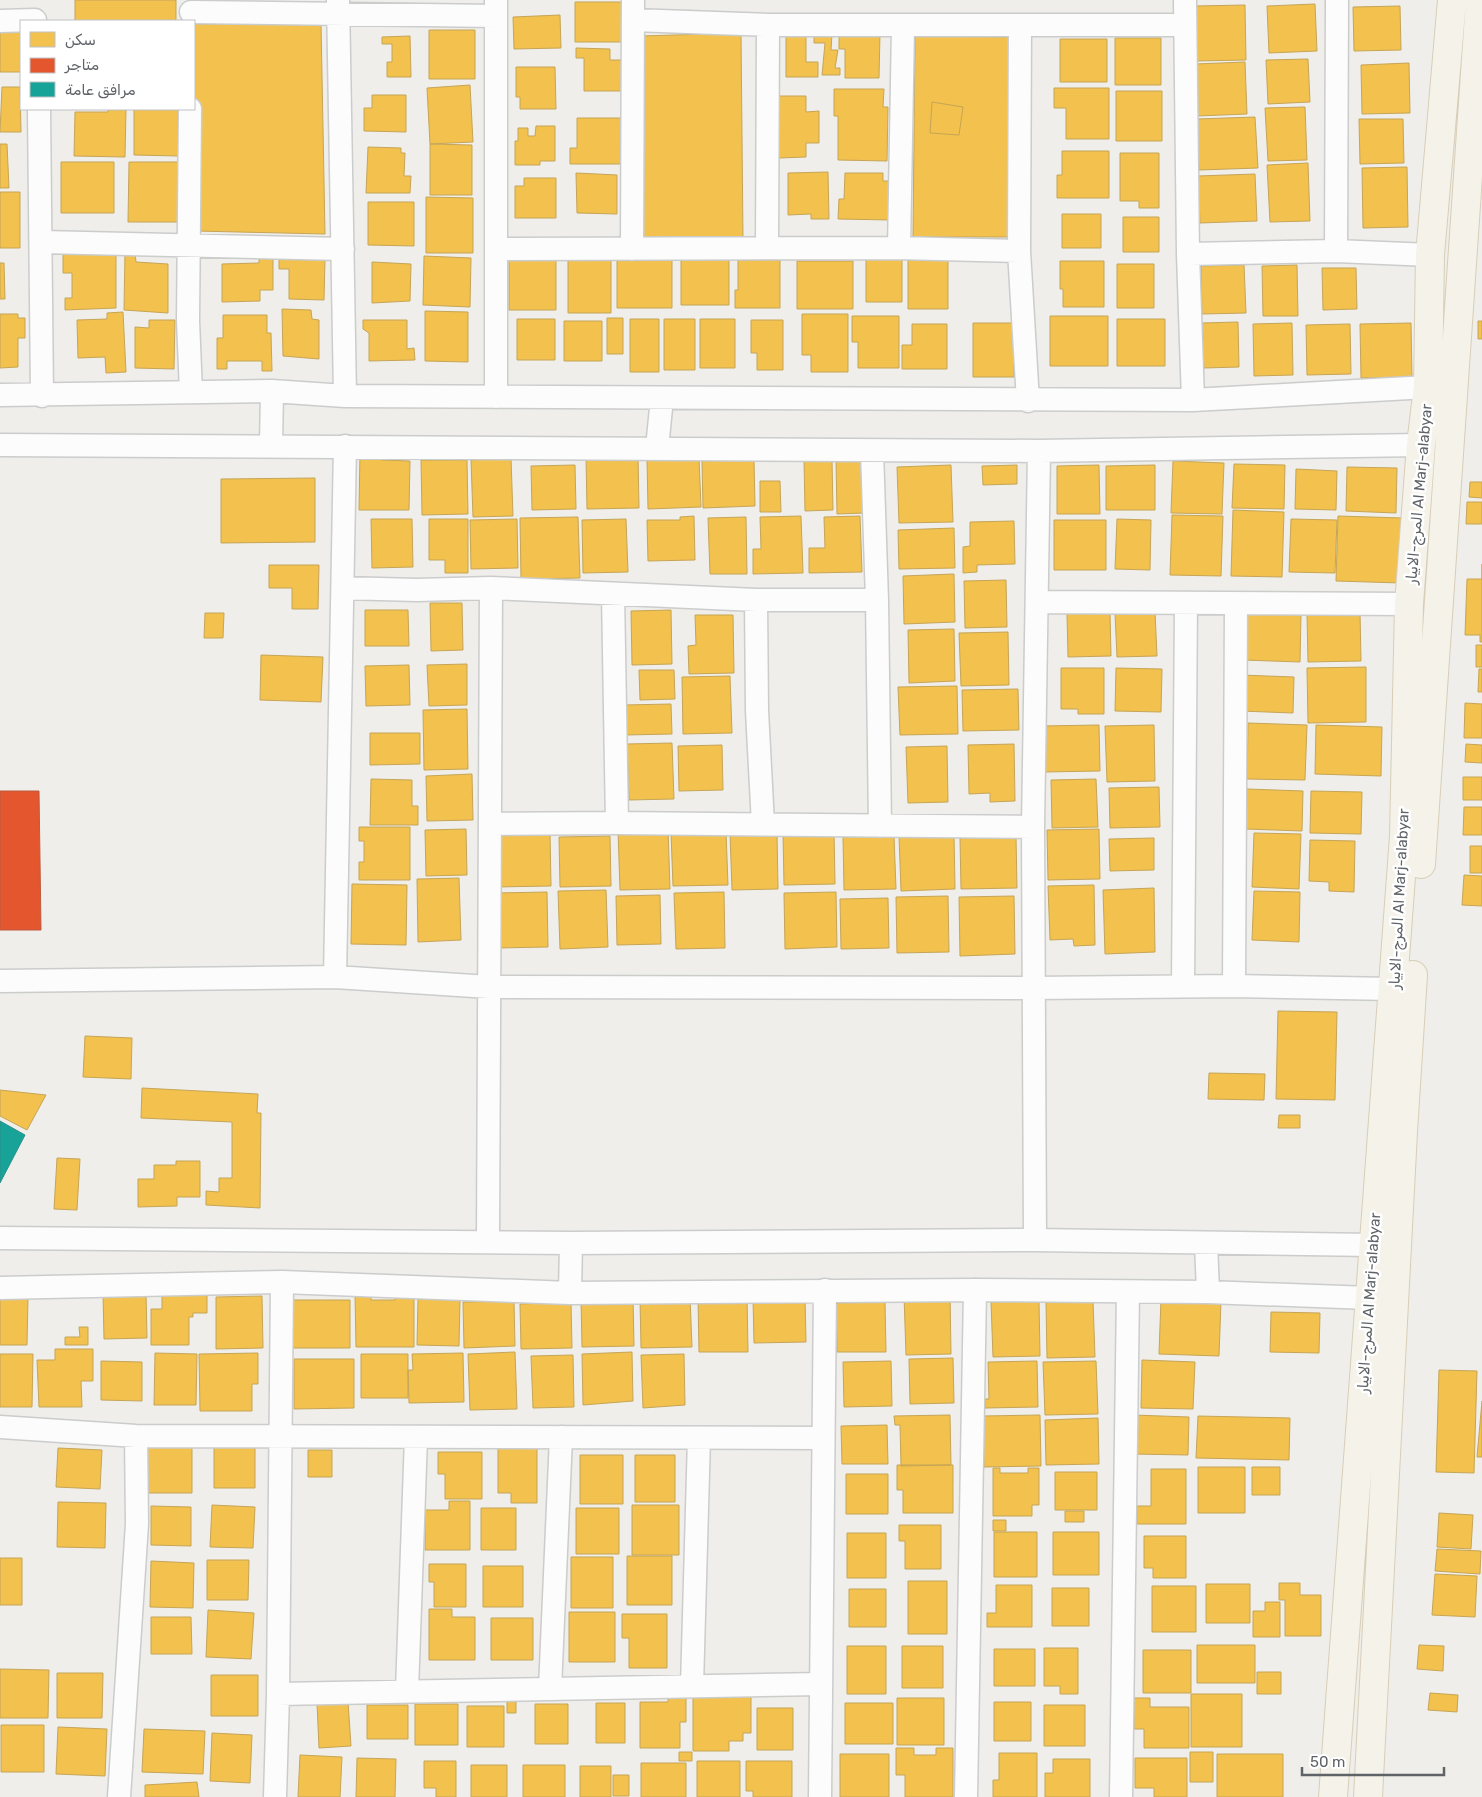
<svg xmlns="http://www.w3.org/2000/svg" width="1482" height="1797" viewBox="0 0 1482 1797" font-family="Rubik,Cairo,sans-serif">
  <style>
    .homes { fill: #f2c14e; stroke: #c6a556 }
    .shops { fill: #e4572e; stroke: #bc5b3f }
    .public { fill: #17a398; stroke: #2d908a }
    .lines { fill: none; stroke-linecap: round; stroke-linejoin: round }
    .street-casing { stroke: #cbcccc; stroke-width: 25 }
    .primary-casing { stroke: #d7ceb8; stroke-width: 30 }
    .street { stroke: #fdfcfc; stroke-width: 22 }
    .primary { stroke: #f4f2e9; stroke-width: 28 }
    .labels { text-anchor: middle; stroke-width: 5; stroke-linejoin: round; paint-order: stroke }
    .street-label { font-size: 15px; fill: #5f6368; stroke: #fff }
  </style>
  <rect width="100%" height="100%" fill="#efeeea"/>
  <!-- homes -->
  <path class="homes" d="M75,0h101v21h-101z
    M575,2h50v40h-50z
    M1315,4l2,47 -48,2 -2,-47z
    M1245,5l1,55 -50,1 -1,-55z
    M1400,6l1,44 -47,1 -1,-44z
    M560,15l1,33 -47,1 -1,-32z
    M321,23l4,211 -130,-3 -1,-207z
    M21,29v43h-21v-42z
    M429,30h46v49h-46z
    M741,33l2,207 -100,-2 -2,-202z
    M814,33l18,1 -1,16h7l-3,18h5v7h-18l3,-32h-11z
    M839,33h41l-1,45h-34v-29h-6z
    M786,35h20v27h12v15h-32z
    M410,36l1,41h-24v-15h5v-18h-10v-7z
    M915,36l94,1 -1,200h-95z
    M1115,38h46v47h-46z
    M1060,39h47v43h-47z
    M576,48l34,1v11h13v31h-39v-33h-8z
    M1308,59l2,43 -42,2 -2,-44z
    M1245,62l2,52 -50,2 -2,-52z
    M1409,63l1,50 -48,1 -1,-49z
    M516,67h39l1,42h-36v-12h-4z
    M470,85l3,57 -43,2 -3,-56z
    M2,87h18l1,45h-21z
    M1054,88h55v51h-43v-31h-12z
    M834,89h50l-1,18h5l-1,54 -49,-1v-44h-4z
    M1116,91h46v50h-46z
    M372,95h34v37l-42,-1v-23h8z
    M779,96h27v16l13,-1v32h-13v14l-27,1v-16h-3z
    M932,102l31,5 -4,28 -29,-2z
    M1305,107l2,53 -39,1 -3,-53z
    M108,109h18l-1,48 -51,-1 1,-44h33z
    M134,109h44v47l-44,-1z
    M1255,117l3,51 -59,2 -2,-51z
    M577,118h46v46h-53v-16h7z
    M1359,119h44l1,44 -44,1z
    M536,126h19v35h-15v4h-25v-24h3v-13h10v8h7z
    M0,144h7l2,44h-9z
    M430,144l42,1v50h-42z
    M368,147l33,1v5h4l-1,23h7l-1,17h-44z
    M1062,151h47v47h-52v-23h5z
    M1120,153h39v55h-20v-7h-19z
    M61,162h53v51h-53z
    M129,162h51v60h-52z
    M1308,163l2,58 -40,1 -3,-57z
    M1407,167l1,60 -45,1 -1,-60z
    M828,172l1,47h-18v-5l-23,1v-42z
    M576,173l41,2v39l-40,-1z
    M845,173h38v8h8l-1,39 -52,-1 1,-20h5z
    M1255,174l2,47 -57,2 -2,-47z
    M524,178h32v40h-41v-32h9z
    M0,192h20v56h-20z
    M426,197l47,1v55h-47z
    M368,202h46v44l-46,-1z
    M1062,214h39v34h-39z
    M1123,217h36v35h-36z
    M63,249h53v59l-51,2v-12h7v-25h-9z
    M279,250l46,9 -1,41 -35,-1v-30h-10z
    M125,252l10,1 1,9 32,2v49l-44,-3z
    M568,255h43v58h-43z
    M259,256l14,1v33h-13v11l-38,1v-38l37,-1z
    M424,256l47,2 -1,49 -47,-2z
    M866,257h36v45h-36z
    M617,258h55v50h-55z
    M681,258h48v47h-48z
    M509,259h47v51h-47z
    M738,260h42v48h-45v-18h3z
    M908,260h40v49h-40z
    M797,261h56v48h-56z
    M1060,261h44v46h-41v-18h-3z
    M372,262l39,2 -1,37 -38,2z
    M0,263h4l1,36h-5z
    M1117,264h37v44h-37z
    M1244,265l2,48 -44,1 -1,-48z
    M1297,265l1,51h-35l-1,-50z
    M1322,268h34l1,41 -34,1z
    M282,309l29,1 1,9 7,1v39l-36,-3z
    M425,311l43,1v50l-43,-1z
    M123,312l3,60 -20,1 -1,-16 -27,1 -1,-38 30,-1v-6z
    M0,314h18v4h7v20h-7v29l-18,1z
    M802,314h46v58h-37v-17h-9z
    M223,315h44v18h4l1,38h-10v-10h-35v8h-10v-31h6z
    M852,316h47v52h-41v-26h-6z
    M1050,316h58v50h-58z
    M607,318h16v36h-16z
    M517,319h38v41h-38z
    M630,319h29v53h-29z
    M664,319h31v51h-31z
    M700,319h35v49h-35z
    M1117,319h48v47h-48z
    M149,320h26l-1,49 -39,-1v-41l14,1z
    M363,320h44v29l7,-1 1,12 -46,1v-28l-6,-4z
    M751,320h32v50h-26v-17h-6z
    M564,321h38v40h-38z
    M1478,321h4v18h-4z
    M1238,322l1,45 -35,1 -1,-14h-6v-15h6l-1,-16z
    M973,323h41v54h-41z
    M1292,323l1,52 -39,1 -1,-52z
    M1411,323l1,54 -51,1 -1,-54z
    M912,324h35v45h-45v-24h10z
    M1350,324l1,50 -44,1 -1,-50z
    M360,452h22v8l28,1 -1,49h-50z
    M586,456h52l1,52 -52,1z
    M511,458l2,58 -40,1 -2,-57z
    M699,458l2,49 -53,2 -1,-50z
    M832,459l1,51 -28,1 -1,-51z
    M421,460h46l1,54 -46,1z
    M754,460l1,46 -52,2 -1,-47z
    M836,461h28l1,52 -28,1z
    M1173,461l51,2 -2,51 -51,-1z
    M1234,464l51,1 -1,44 -52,-1z
    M575,465l1,44 -44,1 -1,-44z
    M951,465l2,57 -54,1 -2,-56z
    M1017,465v19l-34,1 -1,-19z
    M1099,465l1,49h-43v-48z
    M1155,465v45h-49v-44z
    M1347,467l50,1 -1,45 -50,-2z
    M1296,469l41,2 -1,39 -41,-1z
    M315,478v64l-94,1v-64z
    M760,481h20l1,31h-21z
    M1470,482h12v16l-13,-1z
    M1467,502h15v22h-16z
    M1233,510l51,2 -2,65 -51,-1z
    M1172,515l51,1 -2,60 -51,-1z
    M694,516l1,44 -47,1 -1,-41h33v-3z
    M801,516l2,57 -50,1v-25h8l-1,-32z
    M860,516l2,56 -53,1v-25h16l-1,-31z
    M1338,516l65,2 -2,65 -65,-2z
    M578,517l2,61 -59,1 -1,-61z
    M746,517l1,57h-37l-2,-56z
    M371,519h41l1,48 -41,1z
    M429,519h39v54h-23v-13h-16z
    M517,519l1,49 -47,1 -1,-49z
    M626,519l2,53 -45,1 -1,-53z
    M1117,519l34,1 -1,50 -35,-1z
    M1291,519l46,1 -2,53 -46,-1z
    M1054,520h52v50h-52z
    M1014,521l1,43 -38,1v7l-14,1v-26l7,-1v-24z
    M954,528l1,40 -56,1 -1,-39z
    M1482,564v78h-2v-7h-15l2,-56h15z
    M269,565h50l-1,44h-26v-21h-23z
    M954,574l1,48 -51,2 -1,-48z
    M1006,580l1,47 -42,1 -1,-47z
    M430,603h32l1,47 -32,1z
    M365,610h43l1,36h-44z
    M671,610l1,54 -40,1 -1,-54z
    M1155,611l2,45 -40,1 -2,-44z
    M1110,612l1,44 -43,1 -1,-44z
    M1245,612l56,1 -1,49 -57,-2z
    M1360,612l1,49 -53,1 -1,-49z
    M205,613h19l-1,25h-19z
    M695,615h38l1,58 -45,1 -1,-28 8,-1z
    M954,629l1,52 -46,2 -1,-53z
    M1008,632l1,53 -48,1 -2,-53z
    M1476,645h6v22h-6z
    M261,655l62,2 -2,45 -61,-2z
    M467,664v41l-38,1 -2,-41z
    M409,665l1,40 -44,1 -1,-40z
    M1366,667v55l-58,1 -1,-55z
    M1061,668h43v46h-26v-5h-17z
    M1116,668l46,1 -1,43 -46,-1z
    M1479,669h3v23h-4z
    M639,670h35l1,29 -35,1z
    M1241,675l53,2 -1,36 -53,-2z
    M730,676l2,57 -49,1 -1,-57z
    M957,686l1,48 -58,1 -2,-48z
    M1018,689l1,41 -56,1 -1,-41z
    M1465,703l17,1v34h-18z
    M671,704l1,30 -47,1 -1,-30z
    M467,709l1,60 -44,1 -1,-60z
    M1248,723l59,2 -2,55 -58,-1z
    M1099,725l1,46 -57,1 -2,-46z
    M1154,725l1,56 -48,1 -2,-56z
    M1316,725l66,2 -1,49 -66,-2z
    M370,733h50v31l-50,1z
    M672,743l2,56 -45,1 -2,-56z
    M1014,744l1,57 -25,1v-9l-21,1 -1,-49z
    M1466,744l16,1v18l-17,-1z
    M722,745l1,45 -44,1 -1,-45z
    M947,746l1,56 -40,1 -2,-56z
    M472,774l1,46 -46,1 -1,-45z
    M1463,777h19v23h-19z
    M371,779l41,1v26h6v19h-48z
    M1096,779l2,48 -46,1 -1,-48z
    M1159,787l1,40 -50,1 -1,-40z
    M1247,789l56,2 -1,40 -56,-2z
    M1311,791l51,1 -1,42 -51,-1z
    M1464,807h18v28h-19z
    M359,827h51v53h-51v-18h5v-21h-5z
    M668,828l2,61 -50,1 -2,-60z
    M466,829l1,46 -41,1 -1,-46z
    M1099,829l1,50 -52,1 -1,-50z
    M834,831l1,53 -51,1 -1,-52z
    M726,832l2,53 -55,1 -2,-53z
    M550,833l1,53 -56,1 -1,-53z
    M777,833l1,56 -46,1 -2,-56z
    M1254,833l47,1 -2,55 -47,-2z
    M954,834l1,55 -54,2 -2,-56z
    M610,836l1,50 -51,1 -1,-50z
    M894,836l2,53 -52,1 -1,-53z
    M1016,836l1,52 -56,1 -1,-51z
    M1154,838v32l-44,1 -1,-32z
    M1310,840l45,1 -1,51 -25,-1v-9l-20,-1z
    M1470,846h12v27h-12z
    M1464,875l18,1v30l-20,-1z
    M459,878l2,62 -43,2 -1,-63z
    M352,884l55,1 -1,60 -55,-1z
    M1094,885l1,60 -21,1 -1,-7 -23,1 -2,-54z
    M1154,888l1,64 -50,2 -2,-64z
    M606,890l2,57 -48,2 -2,-58z
    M1254,891l46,1 -1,50 -47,-2z
    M547,892l1,55 -51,1 -1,-55z
    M724,892l1,56 -49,1 -2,-56z
    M836,892l1,55 -52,2 -1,-56z
    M660,895l1,49 -44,1 -1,-49z
    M948,896l1,56 -52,1 -1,-56z
    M1014,896l1,58 -55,2 -1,-59z
    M888,898l1,50 -48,1 -1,-50z
    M1278,1011l59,1 -2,88 -59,-1z
    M85,1036l47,2 -1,41 -48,-2z
    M1209,1073l56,1 -1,26 -56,-1z
    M142,1088l116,6 -1,19h4l-1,95 -54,-3v-14l13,1v-14h13v-56l-91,-4z
    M0,1090l46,5 -19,35 -27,-14z
    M1279,1115h21v13h-22z
    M57,1158l23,1 -3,51 -23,-1z
    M176,1161h24v36h-23v9l-39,1v-28h16v-14h22z
    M395,1290h19v57h-58l-1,-53h16v6h24z
    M162,1291h45v22h-14v4h-4v28h-38v-36h11z
    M103,1293h43l1,45 -43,1z
    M950,1294l1,60 -45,1 -2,-60z
    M0,1296l28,1 -1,48h-27z
    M262,1296l1,52 -47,1v-52z
    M747,1296l1,56h-49l-1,-54z
    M805,1296l1,46 -52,1 -1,-45z
    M690,1297l2,50 -51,1 -1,-50z
    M633,1298l1,48 -52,1 -1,-48z
    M418,1299h42l-1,47 -42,-1z
    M1161,1299l60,2 -2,55 -60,-2z
    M291,1300h59v48h-59z
    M514,1301l1,45 -51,2 -1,-46z
    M1039,1301l1,55 -47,1 -2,-55z
    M1093,1301l2,56 -48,1 -1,-56z
    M571,1302l1,46 -51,1 -1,-45z
    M885,1302l1,50h-49l-1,-49z
    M1271,1312l49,1 -1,40 -49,-1z
    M79,1327h9v18h-23v-8h15z
    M55,1349h38v32h-12l1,26h-43l-2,-47h18z
    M515,1352l2,57 -47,1 -2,-56z
    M632,1352l1,49 -50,4 -1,-51z
    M155,1353l42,1 -1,51h-42z
    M258,1353v31h-6v27h-52l-1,-57z
    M463,1353l1,49 -55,1 -1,-33h5l-1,-16z
    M0,1354h33l-1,53h-32z
    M361,1354h47v44h-47z
    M684,1354l1,51 -42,3 -2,-53z
    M573,1355l1,52 -41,1 -2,-52z
    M953,1358l1,45 -44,1 -1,-45z
    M294,1359h60v49l-60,1z
    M1142,1360l53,2 -2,47 -52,-1z
    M101,1361l41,1v39l-41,-1z
    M891,1361l1,45 -48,1 -1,-45z
    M1037,1361l1,46 -53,1v-9h4l-1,-37z
    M1096,1361l2,53 -53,1 -2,-53z
    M1439,1370l38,1 -3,102 -38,-1z
    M1482,1401v56h-5z
    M950,1415l1,50 -50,1 -1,-41h-5l-1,-9z
    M1040,1415l1,51 -57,1 -1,-51z
    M1133,1415l56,2 -1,38 -56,-1z
    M1198,1416l92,2 -1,42 -93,-2z
    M1098,1418l1,46 -53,1 -1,-45z
    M887,1425l1,39h-46l-1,-38z
    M192,1440v53h-46v-47z
    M214,1443h41v45h-41z
    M498,1446h39v57h-26v-10h-13z
    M58,1448l44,2 -2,39 -44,-2z
    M308,1450h24v27h-24z
    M438,1452h44v47h-37v-25h-7z
    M580,1455h43v49h-43z
    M635,1455h40v47h-40z
    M897,1465h56v48h-50v-23h-6z
    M1198,1467h47v46h-47z
    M1252,1467h28v28h-28z
    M993,1468h7v5h28v-5h11v37h-7v11h-39z
    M1151,1469h35v55h-49v-18h14z
    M1055,1472h42v38h-42z
    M846,1474h42v40h-42z
    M449,1501h21v49h-45v-40h24z
    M58,1502l48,1 -1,45 -48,-1z
    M212,1505l43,2 -2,41 -43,-1z
    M632,1505h47v50h-47z
    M151,1506l40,1v39l-40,-1z
    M481,1508h35v42h-35z
    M576,1508h43v46h-43z
    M1065,1511h19v11h-19z
    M1439,1513l34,2 -2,34 -34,-2z
    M993,1520h13v11h-13z
    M899,1525h42v44h-36v-28h-6z
    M994,1532h43v45h-43z
    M1053,1532h46v43h-46z
    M847,1533h39v45h-39z
    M1144,1536h42v42h-33v-10h-9z
    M1437,1549l44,2 -1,23 -45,-3z
    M627,1556h45v49h-45z
    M571,1557h42v51h-42z
    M0,1558h22v47h-22z
    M207,1560h42l-1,40h-41z
    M151,1561l43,2 -1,45 -43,-1z
    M429,1564h37v43h-32v-25h-5z
    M483,1566h40v41h-40z
    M1435,1574l42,2 -2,41 -43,-2z
    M908,1581h39v53h-39z
    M1279,1583h21v12h21v41h-36v-36h-6z
    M1206,1584h44v39h-44z
    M996,1585h36v42h-45v-14h9z
    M1152,1586h44v46h-44z
    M1052,1588h37v38h-37z
    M849,1589h37v38h-37z
    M1265,1602h15v35h-27v-26h12z
    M429,1609h23v8h23v43h-46z
    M208,1610l46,3 -3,46 -45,-2z
    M569,1612h46v50h-46z
    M622,1614h45v54h-38v-30h-7z
    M151,1617h40l1,37h-41z
    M491,1618h42v42h-42z
    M1197,1645h58v38h-58z
    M1419,1645l25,1 -1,25 -26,-2z
    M847,1646h39v48h-39z
    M902,1646h41v42h-41z
    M1044,1648h34v46h-18v-8h-16z
    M994,1649h41v37h-41z
    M1143,1650h48v43h-48z
    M0,1669l49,1 -1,48h-48z
    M1257,1672h24v22h-24z
    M57,1673h46l-1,45h-45z
    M211,1675h47v41h-47z
    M1430,1693l28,2 -1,17 -29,-2z
    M693,1694h58v39h-8v8h-14v10h-36z
    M1191,1694h51v53h-51z
    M668,1697h18v25h-6v26h-40v-46h28z
    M507,1698h9v15h-9z
    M897,1698h47v47h-47z
    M1134,1698h16v9h39v41h-45v-19h-10z
    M348,1702l3,44 -32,2 -2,-45z
    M994,1702h37v39h-37z
    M596,1703h29v40h-29z
    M845,1703h48v41h-48z
    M415,1704h43v41h-43z
    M535,1704h33v40h-33z
    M367,1705h41v34h-41z
    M1044,1705h41v41h-41z
    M467,1706h37v41h-37z
    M757,1708h36v42h-36z
    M1,1725h43v47h-43z
    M58,1727l49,2 -2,47 -49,-2z
    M144,1729l61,2 -2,43 -61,-2z
    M212,1733l40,2 -2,48 -40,-2z
    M896,1748h18v7h22v-7h17v49h-48v-22h-9z
    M679,1752h13v9h-13z
    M1190,1752h23v30h-23z
    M999,1753h38v44h-44v-17h6z
    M840,1754h49v43h-49z
    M1217,1754h66v43h-66z
    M300,1755l42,2 -2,40h-42z
    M357,1758l39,1 -1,38h-39z
    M1135,1758h52v39h-33v-9h-19z
    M1053,1759h37v38h-45v-24h8z
    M424,1761h32v36h-20v-9h-12z
    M697,1761h43v36h-43z
    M746,1761h46v36h-39v-6h-7z
    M641,1763h45v34h-45z
    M471,1765h36v32h-36z
    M523,1765h42v32h-42z
    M580,1766h31v31h-31z
    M613,1775h16v21h-16z
    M197,1782l2,15h-54v-12z"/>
  <!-- shops -->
  <path class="shops" d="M0,791h39l2,139h-41z"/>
  <!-- public -->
  <path class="public" d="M0,1121l25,14 -25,48z"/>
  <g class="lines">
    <!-- street casing -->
    <g class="street-casing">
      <path id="street" d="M338,0l7,396
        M496,0v397
        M1185,0l3,254 5,146
        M191,12l305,4
        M633,20l135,5h417
        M0,21l35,-1
        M1020,26l-1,225 9,150
        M39,109l3,287
        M190,109l-2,212 3,71
        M42,242l301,7
        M767,248l1,-223
        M899,248l4,-222
        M496,249l403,-1 120,3
        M632,249l1,-249
        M1336,251l1,-251
        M1188,254l148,-3 94,4
        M0,395l272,-4 73,5 848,4 235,-13
        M0,445l1039,6 382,-6
        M271,445l1,-54
        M657,448l5,-50
        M872,451l5,149 3,226
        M343,588l74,2 74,-2 265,12h121
        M613,594l4,229
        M756,600l1,111 6,113
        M1037,602l372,2
        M490,824l127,-1 416,4
        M335,977l10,-531
        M0,981l335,-4 154,10 544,1 201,-2 159,3
        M1183,986l3,-383
        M1234,986l2,-382
        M0,1238l571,5 464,-3 338,5
        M1035,1240l-2,-413 6,-376
        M488,1241l3,-653
        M1206,1243l2,49
        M0,1288l282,-6 288,11 405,-3 233,2 161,6
        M570,1293l1,-50
        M0,1427l136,9 687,2
        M692,1686l7,-248
        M550,1689l11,-252
        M407,1691l9,-254
        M278,1694l543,-10
        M119,1797l18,-273 -1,-88
        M275,1797l3,-103 4,-412
        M820,1797l5,-507
        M966,1797l9,-507
        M1121,1797l7,-505"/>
    </g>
    <!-- primary casing -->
    <g class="primary-casing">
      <path id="primary" d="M1421,864l59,-864
        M1333,1797l71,-961 5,-232 12,-159 7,-58 2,-132 22,-255
        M1368,1797l35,-665 10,-157"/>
    </g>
    <!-- street -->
    <use href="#street" class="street"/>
    <!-- primary -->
    <use href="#primary" class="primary"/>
  </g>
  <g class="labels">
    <!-- street labels -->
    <g class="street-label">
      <text transform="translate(1419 494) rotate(-85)" y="5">المرج-الابيار Al Marj-alabyar</text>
      <text transform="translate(1399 899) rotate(-87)" y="5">المرج-الابيار Al Marj-alabyar</text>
      <text transform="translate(1369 1303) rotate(-86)" y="5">المرج-الابيار Al Marj-alabyar</text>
    </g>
  </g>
  <!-- legend -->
  <rect x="20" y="20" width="175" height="90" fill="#ffffff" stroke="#bfc1c3"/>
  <rect x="30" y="32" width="25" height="15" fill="#f2c14e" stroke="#bfc1c3"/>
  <text x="65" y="45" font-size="15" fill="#5f6368">سكن</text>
  <rect x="30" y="58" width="25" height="15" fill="#e4572e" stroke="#bfc1c3"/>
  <text x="65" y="70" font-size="15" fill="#5f6368">متاجر</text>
  <rect x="30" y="82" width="25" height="15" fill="#17a398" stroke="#bfc1c3"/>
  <text x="65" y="95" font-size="15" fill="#5f6368">مرافق عامة</text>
  <!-- scale -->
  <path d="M1302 1767v8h142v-8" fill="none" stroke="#5f6368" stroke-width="2.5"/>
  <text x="1310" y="1767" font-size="15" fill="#5f6368" stroke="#ffffff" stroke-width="4" paint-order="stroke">50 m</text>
</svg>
